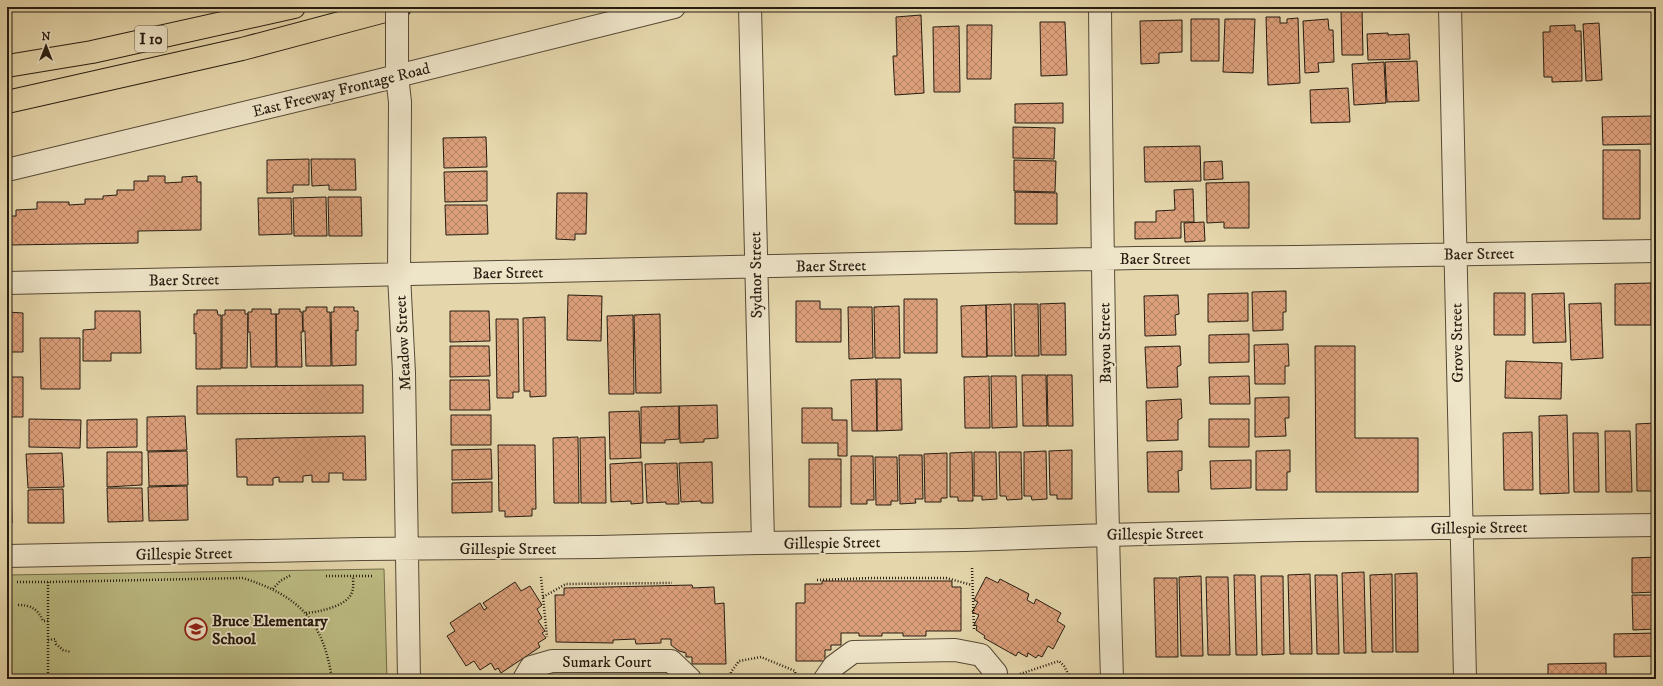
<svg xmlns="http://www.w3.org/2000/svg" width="1663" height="686" viewBox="0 0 1663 686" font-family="'IM FELL DW Pica',serif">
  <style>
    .green { fill: #bcbc83; stroke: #716c4a }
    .building { fill: url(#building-cross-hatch); stroke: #261c10 }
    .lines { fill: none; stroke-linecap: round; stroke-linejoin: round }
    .minor-casing { stroke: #564a37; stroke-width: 24 }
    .highway-casing { stroke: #261c10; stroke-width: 24 }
    .path { stroke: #261c10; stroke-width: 2.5; stroke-dasharray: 1 2; stroke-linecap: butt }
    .minor { stroke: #eee4c8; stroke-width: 22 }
    .highway { stroke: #e5d6ab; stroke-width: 22 }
    .minor-bridge-casing { stroke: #564a37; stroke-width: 24; stroke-linecap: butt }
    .minor-bridge { stroke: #eee4c8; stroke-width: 22 }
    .labels { text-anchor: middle; stroke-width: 3.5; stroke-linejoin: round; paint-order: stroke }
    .shield { fill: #eee4c8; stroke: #625847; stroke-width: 1 }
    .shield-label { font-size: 15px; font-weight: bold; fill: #261c10 }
    .street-label { font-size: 16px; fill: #261c10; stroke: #eee4c8 }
    .poi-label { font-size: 16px; font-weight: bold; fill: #261c10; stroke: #eee4c8; text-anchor: start }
  </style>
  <defs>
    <pattern id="building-cross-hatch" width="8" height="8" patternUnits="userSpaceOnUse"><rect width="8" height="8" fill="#db9f7a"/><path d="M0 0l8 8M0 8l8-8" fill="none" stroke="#b18163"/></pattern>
  </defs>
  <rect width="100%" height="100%" fill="#e5d6ab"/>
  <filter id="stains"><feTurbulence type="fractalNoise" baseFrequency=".005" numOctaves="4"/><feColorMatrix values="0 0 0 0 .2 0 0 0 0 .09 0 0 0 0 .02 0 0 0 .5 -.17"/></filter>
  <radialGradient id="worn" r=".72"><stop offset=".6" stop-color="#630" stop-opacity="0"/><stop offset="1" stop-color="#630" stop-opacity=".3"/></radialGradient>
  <!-- green -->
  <path class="green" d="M384,569l3,110h-380v-104z"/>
  <!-- building -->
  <path class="building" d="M1341,9h21l1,46h-21z
    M921,15l3,78 -29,2 -2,-39h4l-1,-39z
    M1266,17h14v6h7v-4l11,-1 2,65 -32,2z
    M1191,19h28v42h-28z
    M1225,19h30l-2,54 -30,-1z
    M1328,19l1,11h4l1,32 -16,1 1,9 -14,1 -2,-52z
    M1182,20v32l-23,1v10l-18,1 -1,-43z
    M1040,22h25l2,53 -26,1z
    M1599,23l3,57 -16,1 -3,-57z
    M967,25h25l-1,54h-24z
    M1575,25v6h6l1,50 -30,1v-5h-8l-1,-45h7v-6z
    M959,26l1,66h-26l-1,-65z
    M1388,33v2l21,-1 1,25 -42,1 -1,-26z
    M1417,61l2,40 -32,1 -2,-40z
    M1384,62l2,41 -32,2 -2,-41z
    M1348,88l2,34 -39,1 -1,-33z
    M1063,103v20h-48v-19z
    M1653,116l1,28 -51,1 -1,-28z
    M1013,127l42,1 -1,31 -41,-1z
    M486,137l1,30 -43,1 -1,-30z
    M1200,146l1,35 -56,1 -1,-35z
    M1603,150h37v69h-37z
    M309,159v26h-16v7l-26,1v-33z
    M311,159h44l1,31h-27v-5l-17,1z
    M1014,160l42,1 -1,31 -41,-1z
    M1222,161l1,18 -19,1v-18z
    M487,171v30l-42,1 -1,-30z
    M148,176h17v7l17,-1v-5l15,-1v6h4v48l-63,1v12l-129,2v2h-2v-31h9v-6l21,-1v-7h32v3l16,-1v-5h18v-3l14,-1v-5h17v-9h14z
    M1249,182v46h-25v-6l-17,1 -1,-40z
    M1193,189l1,33h-13v16l-46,1v-17h21v-11l19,-1 -1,-20z
    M1015,192l42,1v31h-42z
    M557,193h30l-1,41h-11v6l-19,-1z
    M326,197l1,39h-33l-1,-38z
    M328,197h33l1,39h-33z
    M258,198h33l1,36 -33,1z
    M445,205h42l1,29 -42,1z
    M1204,222l1,19 -20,1 -1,-19z
    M1651,283v42h-36v-41z
    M1286,291v21h-3v18l-30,1 -1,-39z
    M1248,293v28l-40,1v-28z
    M1494,293h31v42h-31z
    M1564,293l2,49 -33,1 -1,-49z
    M568,295l34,1 -1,45 -34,-1z
    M1178,295l1,19 -4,1 1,20 -31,1 -1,-40z
    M904,299h33v54h-33z
    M796,301h24v8h21v33h-45z
    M1065,303l1,52h-25l-1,-51z
    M1601,303l2,55 -32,2 -2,-56z
    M1011,304l1,52h-25l-1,-51z
    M1014,304h24l1,52h-24z
    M986,305l1,52h-25l-1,-51z
    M899,306l1,52h-25l-1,-51z
    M306,307h21v5h3l1,54h-25l-1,-35h-2v-20h3z
    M334,307h20v4h4v20l-2,-1v35l-24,1 -1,-54h3z
    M848,307h24l1,51 -24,1z
    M252,309h19v5h5v53h-25l-1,-35h-2v-20h4z
    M279,309h21v3h2l1,20h-2l1,35h-25l-1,-53h3z
    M197,310h20l1,5h3v54h-25v-36l-2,1v-20h3z
    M225,310h20v4h3l-1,54h-25v-53h3z
    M95,311h45l1,42h-30v8h-28v-31l12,-1z
    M450,311h39l1,30 -40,1z
    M7,312l16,1v39h-16z
    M660,314l1,79h-25l-2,-78z
    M633,315l1,79h-25l-2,-78z
    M545,317l1,79 -16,1v-6h-6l-1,-73z
    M496,319h22l1,73h-6v6h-16z
    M1249,334v28l-40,1v-28z
    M40,338h40v51h-39z
    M1288,344l1,22h-4v18h-30l-1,-39z
    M450,346h39l1,30 -40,1z
    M1180,346l1,19 -4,2 1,20 -31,1 -2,-41z
    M1315,346h40v92h63v54h-102z
    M1506,361l56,2 -1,36 -56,-1z
    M1022,375h24l1,51h-24z
    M1047,375h25l1,51h-25z
    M989,376l1,52h-25l-1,-51z
    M991,376h25l1,51 -25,1z
    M1249,376l1,28h-40l-1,-27z
    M7,377h16v40h-16z
    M876,379l1,52h-25l-1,-51z
    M877,379h24l1,51 -25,1z
    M450,380h39l1,30h-40z
    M363,385v28l-166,1v-28z
    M1289,397v21h-4l1,18 -31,1v-39z
    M1181,399l1,19 -4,2v20l-31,1 -1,-40z
    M717,405l1,33 -14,1v3l-24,1 -1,-37z
    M679,406v33l-14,1v3h-24v-36z
    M802,408h30v12h15v36h-9v-13h-36z
    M639,411l2,47 -31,1 -1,-47z
    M451,415h40v30h-40z
    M1567,415l2,78 -29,1 -1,-78z
    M185,416l2,34 -40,1v-34z
    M29,419l52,1 -1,28 -51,-1z
    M137,419v28l-50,1v-28z
    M1209,419h40v28h-40z
    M1656,423v68h-19l-1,-67z
    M1605,431h25l2,61h-26z
    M1532,432l1,58h-29l-1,-57z
    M1573,433h25l1,59h-25z
    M365,436l1,44h-23v-7h-14v9h-17v-7l-9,1v6h-24v-5l-6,1v7h-26v-8h-10l-1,-38z
    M578,437l1,66h-25l-1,-65z
    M605,437l1,66h-25l-1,-65z
    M498,445h37l1,64h-4v7l-27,1v-6h-6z
    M491,449l1,30 -40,1v-30z
    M1072,450v49h-15v-4h-7l-1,-44z
    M1290,450v22h-3v18h-31v-39z
    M187,451l1,34 -39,1 -1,-34z
    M1046,451l1,48 -15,1 -1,-4h-7v-44z
    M1182,451v19l-4,1 1,21h-31l-1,-40z
    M107,452h35v33l-35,2z
    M972,452l1,49h-15v-4h-8v-44z
    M974,452h22l1,47 -15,1v-4h-8z
    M999,452h22l1,47 -15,1 -1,-4h-6z
    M62,453l2,34 -36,1 -2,-34z
    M947,453v45h-6v4h-16l-1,-48z
    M899,455h23l1,44h-8l1,4 -16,1z
    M851,456h22l1,44h-7v4h-16z
    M875,457h22l1,44h-7v4h-15z
    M809,459h32v48h-32z
    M1251,460v28l-40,1 -1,-28z
    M642,462l1,41 -12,1v-3l-20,1 -1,-38z
    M712,462l1,41h-12v-2l-20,1 -2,-39z
    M677,463l2,41h-13v-2l-19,1 -2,-39z
    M7,472h4l1,51h-5z
    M492,482v30l-40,1v-30z
    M187,486l1,34 -39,1 -1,-34z
    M107,488h35l1,33 -35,1z
    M63,489l1,34h-36v-33z
    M1656,557v35l-24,1v-35z
    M1364,572l2,81h-22l-2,-80z
    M1417,573l1,79h-22l-1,-78z
    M1310,574l2,80h-22l-2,-79z
    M1392,574l1,78h-21l-2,-77z
    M1234,575h21l2,80h-21z
    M1315,575h22l2,79h-22z
    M1201,576l2,80h-22l-2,-79z
    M1261,576h22l1,78 -22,1z
    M986,577l12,6 2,-4 29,15 -2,6 7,4 2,-5 25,14 -4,8 8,5 -12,23 -5,-3 -6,11 -4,-2 -2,3 -8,-5 -1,4 -9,-5 -2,4 -32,-18 1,-2 -9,-6 1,-4 -3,-1 5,-10 -7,-3 6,-10 -4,-2z
    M1206,577h22l2,78h-22z
    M1154,578h23l1,79h-22z
    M822,581h130v6h9v44h-35v5h-23v-3h-21v3h-23v-3h-18v12h-10v5h-6v11h-29v-58h9v-19h17z
    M515,582l6,9 9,-5 12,19 -5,4 5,9 -4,3 7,10 -3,2 4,5 -8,5 2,4 -39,26 -3,-5 -3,2 -4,-7 -11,7 -6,-9 -8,5 -19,-30 8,-5 -5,-8 30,-20 4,7 3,-2 -4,-5z
    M692,585l1,3 21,-1 1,17 9,-1 2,61h-34v-7h-6v-4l-7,-2 -8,-6v-6h-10v4l-25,1 -1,-5 -22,1v3l-57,-1 -1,-47h9v-7z
    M1632,595h24v34l-23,1z
    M1656,633v23l-42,1v-23z
    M1606,663v16h-58v-15z
    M1340,676v3h-23v-2z
    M1345,676h23v3h-23z
    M1398,676h23v3h-23z
    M1263,677h22v2h-22z
    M1290,677h22v2h-22z
    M1371,677h23v2h-23z"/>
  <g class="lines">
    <!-- minor casing -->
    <g class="minor-casing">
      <path id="minor" d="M750,7l13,536
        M1100,7c2,224 5,448 12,672
        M1450,7l15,672
        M397,40v36l3,26 -1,173 5,98 5,306
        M7,170l362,-87 305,-76
        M7,283l1129,-25 161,-1 359,-6
        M7,556l355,-7 236,-2 160,-4 207,-3 142,-5 194,-5 355,-5
        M524,679l7,-12 21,-6h119l19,18
        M825,679l9,-13 19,-14 102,-2 26,5 15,18v6"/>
    </g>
    <!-- highway casing -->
    <g class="highway-casing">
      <path id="highway" d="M7,66l85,-14 202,-45
        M7,102l235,-53 158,-42"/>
    </g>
    <!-- path -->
    <path class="path" d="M972,568l2,61
      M326,576h47
      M541,577l6,60
      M817,580l53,-2h76l26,7
      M17,582h31
      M273,589l7,-8 11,-6
      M543,597l23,-13 106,-1
      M18,605c13,0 20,4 25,16h5
      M306,613c13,-1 42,-7 46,-21 2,-5 1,-11 1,-16
      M48,640l7,-1 1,5 7,6 8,2
      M1020,674l39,-13 5,5 7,13
      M796,678l5,-3
      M48,679v-97l195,-4c56,18 80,42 89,101
      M459,679l2,-3 12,3
      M730,679l1,-7 8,-11 22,-4 34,14 1,7"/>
    <!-- minor -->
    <use href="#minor" class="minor"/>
    <!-- highway -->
    <use href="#highway" class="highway"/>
    <!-- minor-bridge casing -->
    <g class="minor-bridge-casing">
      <path id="minor-bridge" d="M397,7v33"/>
    </g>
    <!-- minor-bridge -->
    <use href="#minor-bridge" class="minor-bridge"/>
  </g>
  <!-- icons -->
  <defs>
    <g id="school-ring" transform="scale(1.15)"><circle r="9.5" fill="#eee4c8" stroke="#8f2418" stroke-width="1.5"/><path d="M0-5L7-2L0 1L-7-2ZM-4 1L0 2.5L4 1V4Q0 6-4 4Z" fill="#8f2418"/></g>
  </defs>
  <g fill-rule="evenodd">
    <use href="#school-ring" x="196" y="629"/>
  </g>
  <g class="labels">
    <!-- shield labels -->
    <rect class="shield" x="135" y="26" width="32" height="26" rx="3"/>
    <g class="shield-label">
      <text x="151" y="44">I 10</text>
    </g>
    <!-- street labels -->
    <g class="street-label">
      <text transform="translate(341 89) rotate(-14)" y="6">East Freeway Frontage Road</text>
      <text transform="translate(1479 253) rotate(-1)" y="6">Baer Street</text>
      <text x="1155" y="264">Baer Street</text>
      <text transform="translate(831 265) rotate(-1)" y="6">Baer Street</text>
      <text transform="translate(508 272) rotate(-1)" y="6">Baer Street</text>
      <text transform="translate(755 275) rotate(-91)" y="6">Sydnor Street</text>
      <text transform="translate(184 279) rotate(-1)" y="6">Baer Street</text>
      <text transform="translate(402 343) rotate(-93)" y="6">Meadow Street</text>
      <text transform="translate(1104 343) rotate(-91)" y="6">Bayou Street</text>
      <text transform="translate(1456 343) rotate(-91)" y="6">Grove Street</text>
      <text transform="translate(1479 527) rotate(-1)" y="6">Gillespie Street</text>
      <text transform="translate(1155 533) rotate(-1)" y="6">Gillespie Street</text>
      <text transform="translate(832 542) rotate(-1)" y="6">Gillespie Street</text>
      <text x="508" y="554">Gillespie Street</text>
      <text transform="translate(184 553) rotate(-1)" y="6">Gillespie Street</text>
      <text x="607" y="667">Sumark Court</text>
    </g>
    <!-- poi labels -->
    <g class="poi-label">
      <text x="212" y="626">Bruce Elementary<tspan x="212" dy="18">School</tspan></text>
    </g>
  </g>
  <!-- margin -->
  <rect width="1663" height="686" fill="none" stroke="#e5d6ab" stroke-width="24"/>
  <rect x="8" y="8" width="1647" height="670" fill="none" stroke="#261c10" stroke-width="2"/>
  <rect x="12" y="12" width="1639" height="662" fill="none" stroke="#261c10"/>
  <!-- north arrow -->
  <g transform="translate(46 46)" stroke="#eee4c8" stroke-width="3" paint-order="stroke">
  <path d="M0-3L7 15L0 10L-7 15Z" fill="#261c10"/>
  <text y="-6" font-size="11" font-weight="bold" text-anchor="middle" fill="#261c10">N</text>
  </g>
  <rect width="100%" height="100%" filter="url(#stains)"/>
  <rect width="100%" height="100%" fill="url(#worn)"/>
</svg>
